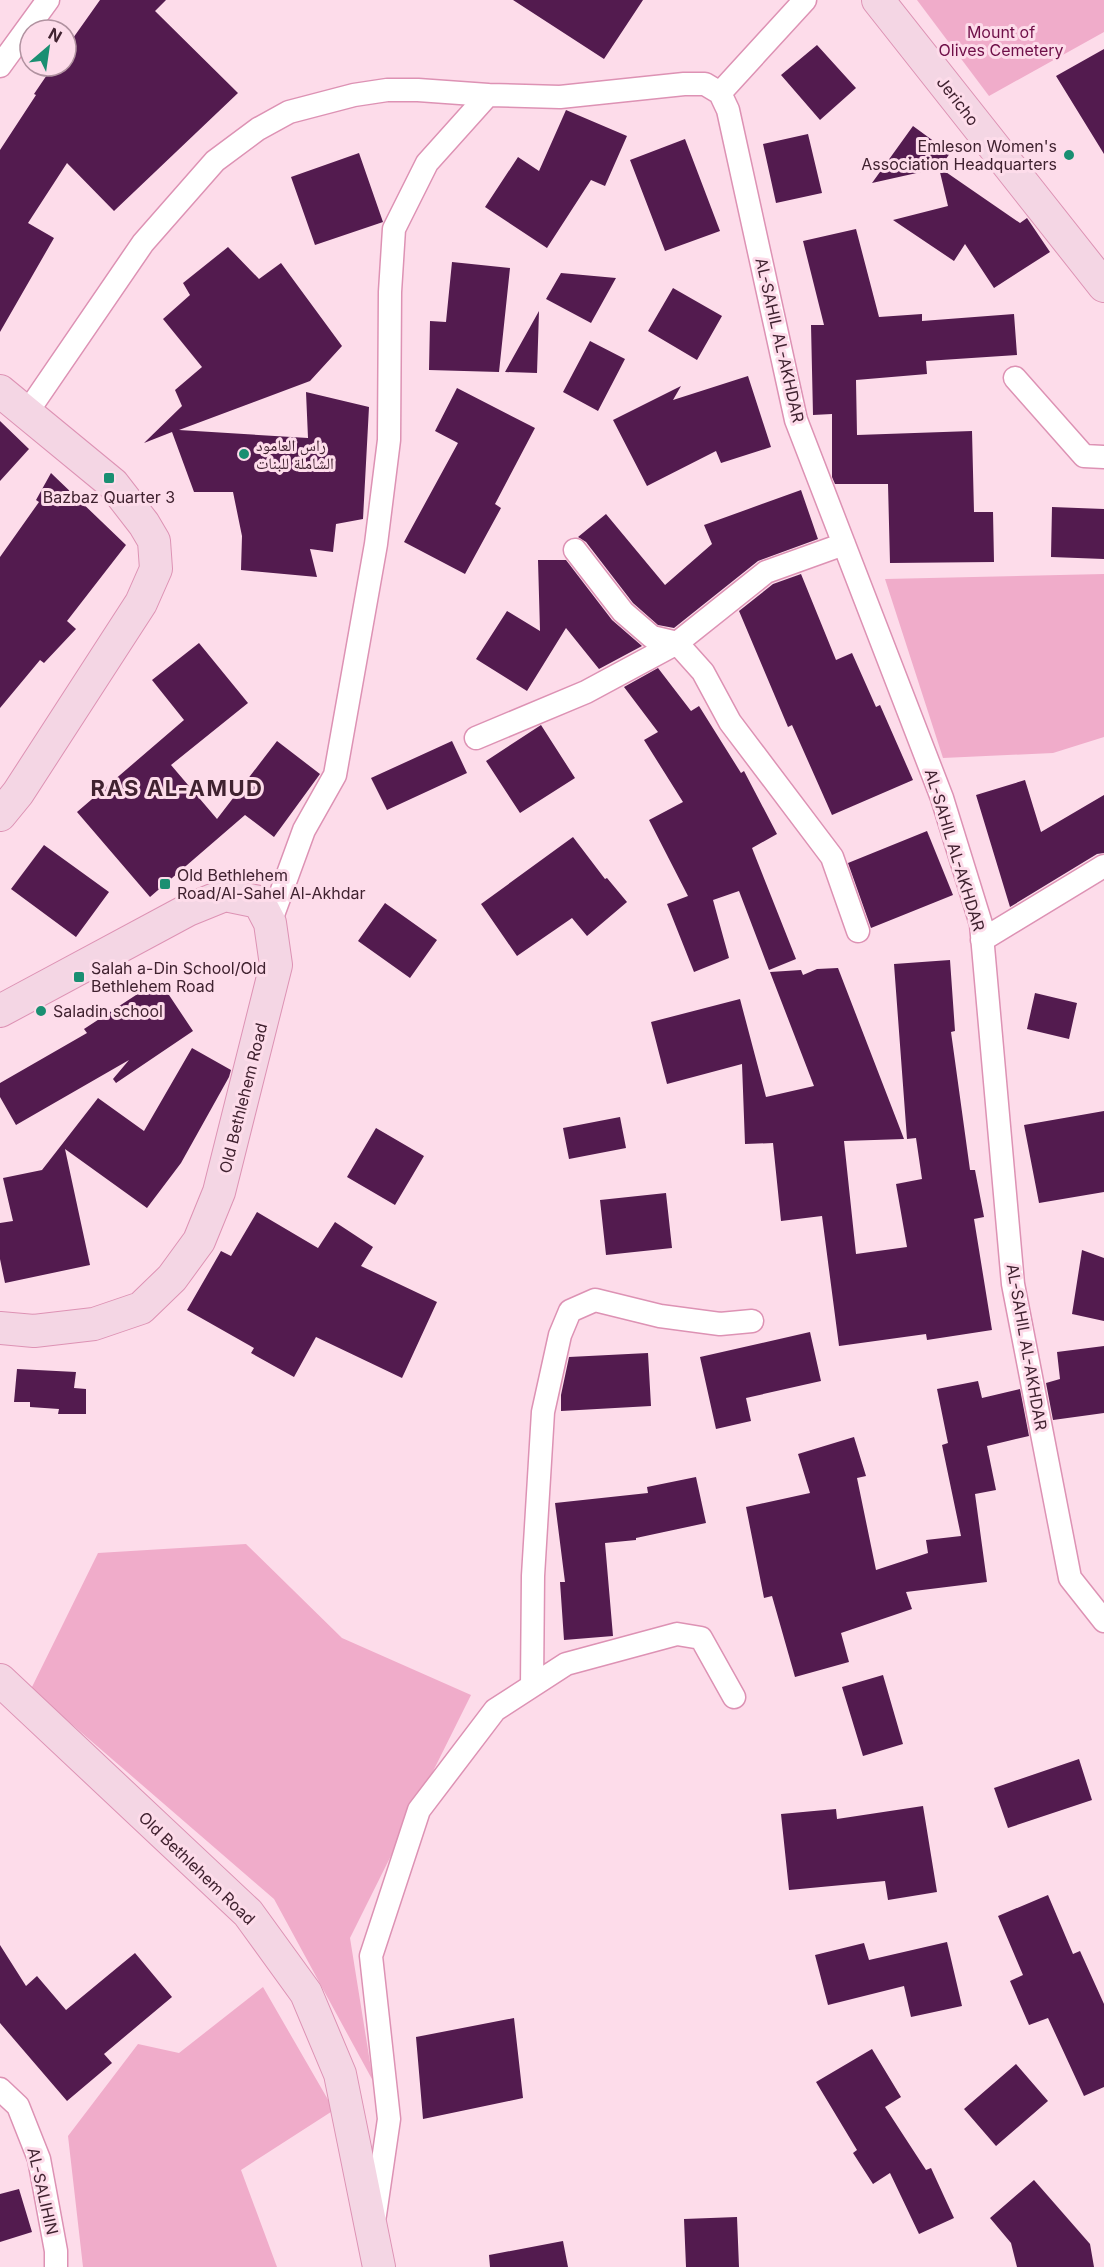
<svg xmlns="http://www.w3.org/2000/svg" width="1104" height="2267" viewBox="0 0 1104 2267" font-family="Inter,'Noto Naskh Arabic',sans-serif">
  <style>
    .green { fill: #f0acca }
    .building { fill: #531b4f }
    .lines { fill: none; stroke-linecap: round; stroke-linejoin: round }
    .street-casing { stroke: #dd92b4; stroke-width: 25 }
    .secondary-casing { stroke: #dd92b4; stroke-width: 34 }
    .street { stroke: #fff; stroke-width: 22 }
    .secondary { stroke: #f4d6e4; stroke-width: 32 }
    .poi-dot { fill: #1a8f72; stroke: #fddcea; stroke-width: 2 }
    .labels { text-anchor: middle; stroke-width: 6; stroke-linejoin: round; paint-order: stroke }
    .park-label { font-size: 16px; fill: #6f0f48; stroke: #fddcea }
    .street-label { font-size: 16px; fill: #402230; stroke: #fddcea }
    .poi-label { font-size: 16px; fill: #402230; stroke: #fddcea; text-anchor: start }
    .district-label { font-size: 22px; font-weight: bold; letter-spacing: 1.5px; fill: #402230; stroke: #fddcea }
  </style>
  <rect width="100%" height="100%" fill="#fddcea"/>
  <!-- green -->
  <path class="green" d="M917,0h187v32l-115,64z
    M1104,574v163l-51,16 -110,5 -58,-179z
    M246,1544l96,94 129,57 -121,243 23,143 -99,-182 -243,-210 67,-136z
    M263,1987l71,123 -93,60 36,97h-194l-15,-131 70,-92 41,9z"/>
  <!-- building -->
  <path class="building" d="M100,0h66l-11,11 83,82 -124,118 -47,-48 -39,60 26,15 -54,94v-182l36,-55 -2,-1 19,-28h13v-18z
    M513,0h130l-39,59z
    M817,45l39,43 -36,32 -39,-45z
    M1104,49v105l-48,-78z
    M566,110l61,26 -22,50 -14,-6 -44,68 -62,-41 33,-50 21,14z
    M913,126l37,27 -10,15 80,55 7,-5 23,34 -56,36 -29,-44 -11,17 -61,-41 55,-14 -9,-38 -67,15z
    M808,134l14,59 -46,10 -13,-59z
    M685,139l35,92 -55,20 -35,-91z
    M359,153l24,69 -68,23 -24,-68z
    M856,229l23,88 43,-3v7l92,-7 3,41 -91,6 1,13 -71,6 1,55 115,-4 2,81h19l1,50 -104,1 -2,-79h-53l-3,-7v-63l-19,1 -2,-90h13l-21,-84z
    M228,247l31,32 22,-16 61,83 -32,35 -131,49 129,8 -2,-46 63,15 -6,112 -27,5 -3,28 -23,-3 7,28 -76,-7 1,-34 -9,-44h-39l-22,-60 -28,11 38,-37 -7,-16 27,-23 -39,-48 27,-24 -7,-12z
    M452,262l58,6 -11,104 -70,-2 1,-49 16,1z
    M561,273l55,5 -25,45 -45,-24z
    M673,288l49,28 -25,44 -49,-29z
    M539,311l-2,62 -32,-1z
    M590,341l35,18 -27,52 -35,-19z
    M748,376l23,71 -50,16 -5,-12 -69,35 -34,-66 68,-34 -8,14z
    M457,388l78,40 -40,76 6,4 -36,66 -61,-32 54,-99 -23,-12z
    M0,421l29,28 -29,32z
    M51,473l75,72 -59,76 9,8 -32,34 -4,-3 -40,48v-151l39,-55 -3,-2z
    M801,490l17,49 -60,22 -84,67 -16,-3 -25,-22 -47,-61 -8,-5 28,-23 59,71 47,-41 -8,-19z
    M1052,507l52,2v50l-53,-2z
    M538,560h28l46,60 30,26 -43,23 -33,-41 -39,63 -51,-32 31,-48 33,20z
    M801,574l35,86 16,-7 24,54 4,-2 33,75 -81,35 -40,-90 -4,2 -49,-116 34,-27z
    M199,643l49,60 -77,62 46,54 60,-78 43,33 -46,63 -29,-22 -95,82 -73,-85 107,-92 -32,-40z
    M658,668l33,43 8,-5 42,67 3,-2 33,63 -25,14 44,111 -27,11 -30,-79 -26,9 16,58 -35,14 -27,-68 21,-8 -39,-76 34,-18 -39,-62 14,-8 -34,-45z
    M541,725l34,53 -55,35 -34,-52z
    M452,741l15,32 -80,37 -16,-32z
    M1025,780l16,52 63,-37v58l-7,1 -87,53 -34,-112z
    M927,831l26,64 -82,33 -23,-65z
    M573,837l32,42 2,-1 20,24 -40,34 -15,-18 -55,38 -36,-52z
    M44,845l65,47 -33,45 -65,-48z
    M385,903l52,37 -27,38 -52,-37z
    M950,960l5,71 -4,1 19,138h5l9,47 -10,2 18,111 -65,10 -1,-6 -87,12 -17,-130 -41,5 -8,-78 -28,1 -3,-80 -75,20 -16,-62 89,-23 26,98 48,-11 -44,-114 31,-2 2,5 14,-6 21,-1 66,171 -60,2 12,113 51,-7 -11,-63 26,-5 -6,-41 -9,1 -13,-175z
    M159,980l34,51 -77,52 -3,-4 16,-19 -113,65 -16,-28v-14l87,-50 -3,-4z
    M1035,993l42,10 -8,36 -42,-10z
    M192,1048l39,22 -2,7 -48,86 -34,45 -82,-59 25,116 -85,18 -5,-24v-36l13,-2 -10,-43 39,-8 56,-72 46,33z
    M1104,1111v81l-65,11 -15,-78z
    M620,1117l6,31 -57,11 -6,-31z
    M376,1128l48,28 -29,49 -48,-28z
    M666,1193l6,55 -66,7 -6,-55z
    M257,1212l61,36 17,-26 38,25 -12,19 76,36 -35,76 -86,-41 -22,40 -43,-24 3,-5 -67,-38 34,-59 10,5z
    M1082,1250l22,8v63l-32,-7z
    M810,1332l11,49 -75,17 5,23 -35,8 -16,-72z
    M1104,1346v67l-51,7 -7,-37 14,-4 -3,-27z
    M648,1353l3,53 -90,5v-16l8,-38z
    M17,1369l59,3 -2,16 12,1v25h-28l1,-5 -29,-2v-5h-16z
    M978,1381l4,17 38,-9 9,47 -42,10 9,44 -21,4 12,88 -81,10 6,17 -71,24 8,29 -54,15 -23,-81 -8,2 -18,-91 64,-14 -12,-39 56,-17 12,39 -9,2 19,92 52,-17 -2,-13 35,-4 -19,-91 6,-2 -11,-54z
    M696,1477l10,46 -70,15v2l-31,3 8,93 -49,4 -4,-58h5l-10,-79 93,-10 -1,-6z
    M883,1675l20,69 -40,12 -21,-69z
    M1079,1759l13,41 -84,28 -14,-40z
    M923,1806l14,86 -49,8 -3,-19 -96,9 -8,-76 55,-5 1,10z
    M1048,1895l25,59 7,-3 24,53v83l-20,9 -36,-78 -19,7 -19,-44 13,-6 -25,-59z
    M947,1942l15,64 -51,11 -7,-31 -76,19 -13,-50 49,-12 5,17z
    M0,1945l26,41 11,-10 29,34 69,-57 37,44 -68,57 8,9 -45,38 -67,-78z
    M514,2018l9,80 -100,21 -7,-82z
    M872,2049l29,48 -16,10 41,63 5,-2 23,50 -35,16 -29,-61 -17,11 -20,-31 4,-3 -41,-68z
    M1016,2064l32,37 -52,45 -32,-37z
    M1034,2180l56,64 4,23h-77l-6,-24 -21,-25z
    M19,2189l13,43 -32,10v-48z
    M737,2217l2,50h-53l-2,-48z
    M563,2241l5,26h-78l-1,-12z"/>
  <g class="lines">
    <!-- street casing -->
    <g class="street-casing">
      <path id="street" d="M0,66l48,-66
        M720,93l8,17 68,310 146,378 39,126 32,360 57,294 34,43
        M720,93l85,-93
        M1015,378l69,78 20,1
        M26,414l117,-171 72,-82 43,-32 31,-17 65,-17 33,-5h31l70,5
        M844,544l-78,28 -89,71 26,29 27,50 102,135 26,74
        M575,550l48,62 29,25 25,6
        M476,738l110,-46 91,-49
        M270,923l34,-93 31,-55 41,-231 13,-104 1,-148 4,-63 33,-66 61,-68 72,2 124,-13h21l15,9
        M982,940l122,-74
        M532,1686l1,-110 10,-164 17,-77 10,-24 25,-11 65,16 60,8 32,-3
        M0,2089l18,17 21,53 17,92v16
        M375,2215l14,-96 -18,-163 48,-146 76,-100 71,-46 111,-30 24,4 33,59"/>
    </g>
    <!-- secondary casing -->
    <g class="secondary-casing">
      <path id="secondary" d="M878,0l226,286
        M0,391l113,93 31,40 10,17 2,28 -15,34 -123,190 -18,22
        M0,1011l188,-101 37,-15 34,7 11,21 6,42 -57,227 -20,49 -27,37 -31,30 -47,16 -60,7 -34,-3
        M0,1680l248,233 58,80 34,81 39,193"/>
    </g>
    <!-- street -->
    <use href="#street" class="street"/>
    <!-- secondary -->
    <use href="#secondary" class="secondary"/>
  </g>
  <!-- markers -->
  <g class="poi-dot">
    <circle cx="1069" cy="155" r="6"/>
    <circle cx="244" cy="454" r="6"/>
    <rect x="103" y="472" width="12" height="12" rx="3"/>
    <rect x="159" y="878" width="12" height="12" rx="3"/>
    <rect x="73" y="971" width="12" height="12" rx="3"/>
    <circle cx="41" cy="1011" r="6"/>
  </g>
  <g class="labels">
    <!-- park labels -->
    <g class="park-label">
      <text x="1001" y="38">Mount of<tspan x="1001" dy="18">Olives Cemetery</tspan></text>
    </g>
    <!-- street labels -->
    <g class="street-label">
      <text transform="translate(958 101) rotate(52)" y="6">Jericho</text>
      <text transform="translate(780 340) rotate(77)" y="6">AL-SAHIL AL-AKHDAR</text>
      <text transform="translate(955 850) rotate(73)" y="6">AL-SAHIL AL-AKHDAR</text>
      <text transform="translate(243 1098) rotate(-76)" y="6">Old Bethlehem Road</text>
      <text transform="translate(1027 1347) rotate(80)" y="6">AL-SAHIL AL-AKHDAR</text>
      <text transform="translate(197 1868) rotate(44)" y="6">Old Bethlehem Road</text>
      <text transform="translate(43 2191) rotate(77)" y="6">AL-SALIHIN</text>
    </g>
    <!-- poi labels -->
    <g class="poi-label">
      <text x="1057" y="152" text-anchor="end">Emleson Women's<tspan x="1057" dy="18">Association Headquarters</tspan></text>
      <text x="256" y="451">راس العامود<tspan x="256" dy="18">الشاملة للبنات</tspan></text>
      <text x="109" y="503" text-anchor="middle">Bazbaz Quarter 3</text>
      <text x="177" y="881">Old Bethlehem<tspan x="177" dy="18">Road/Al-Sahel Al-Akhdar</tspan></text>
      <text x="91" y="974">Salah a-Din School/Old<tspan x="91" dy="18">Bethlehem Road</tspan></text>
      <text x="53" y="1017">Saladin school</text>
    </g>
    <!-- district labels -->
    <g class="district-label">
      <text x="177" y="796">RAS AL-AMUD</text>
    </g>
  </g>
  <!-- north arrow -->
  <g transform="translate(48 48) rotate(29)"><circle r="28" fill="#fddcea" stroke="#b192a0" stroke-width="1.5"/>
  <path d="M0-4.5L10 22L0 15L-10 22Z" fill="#1a8f72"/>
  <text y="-9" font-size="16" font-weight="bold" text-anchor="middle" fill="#402230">N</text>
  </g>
</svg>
